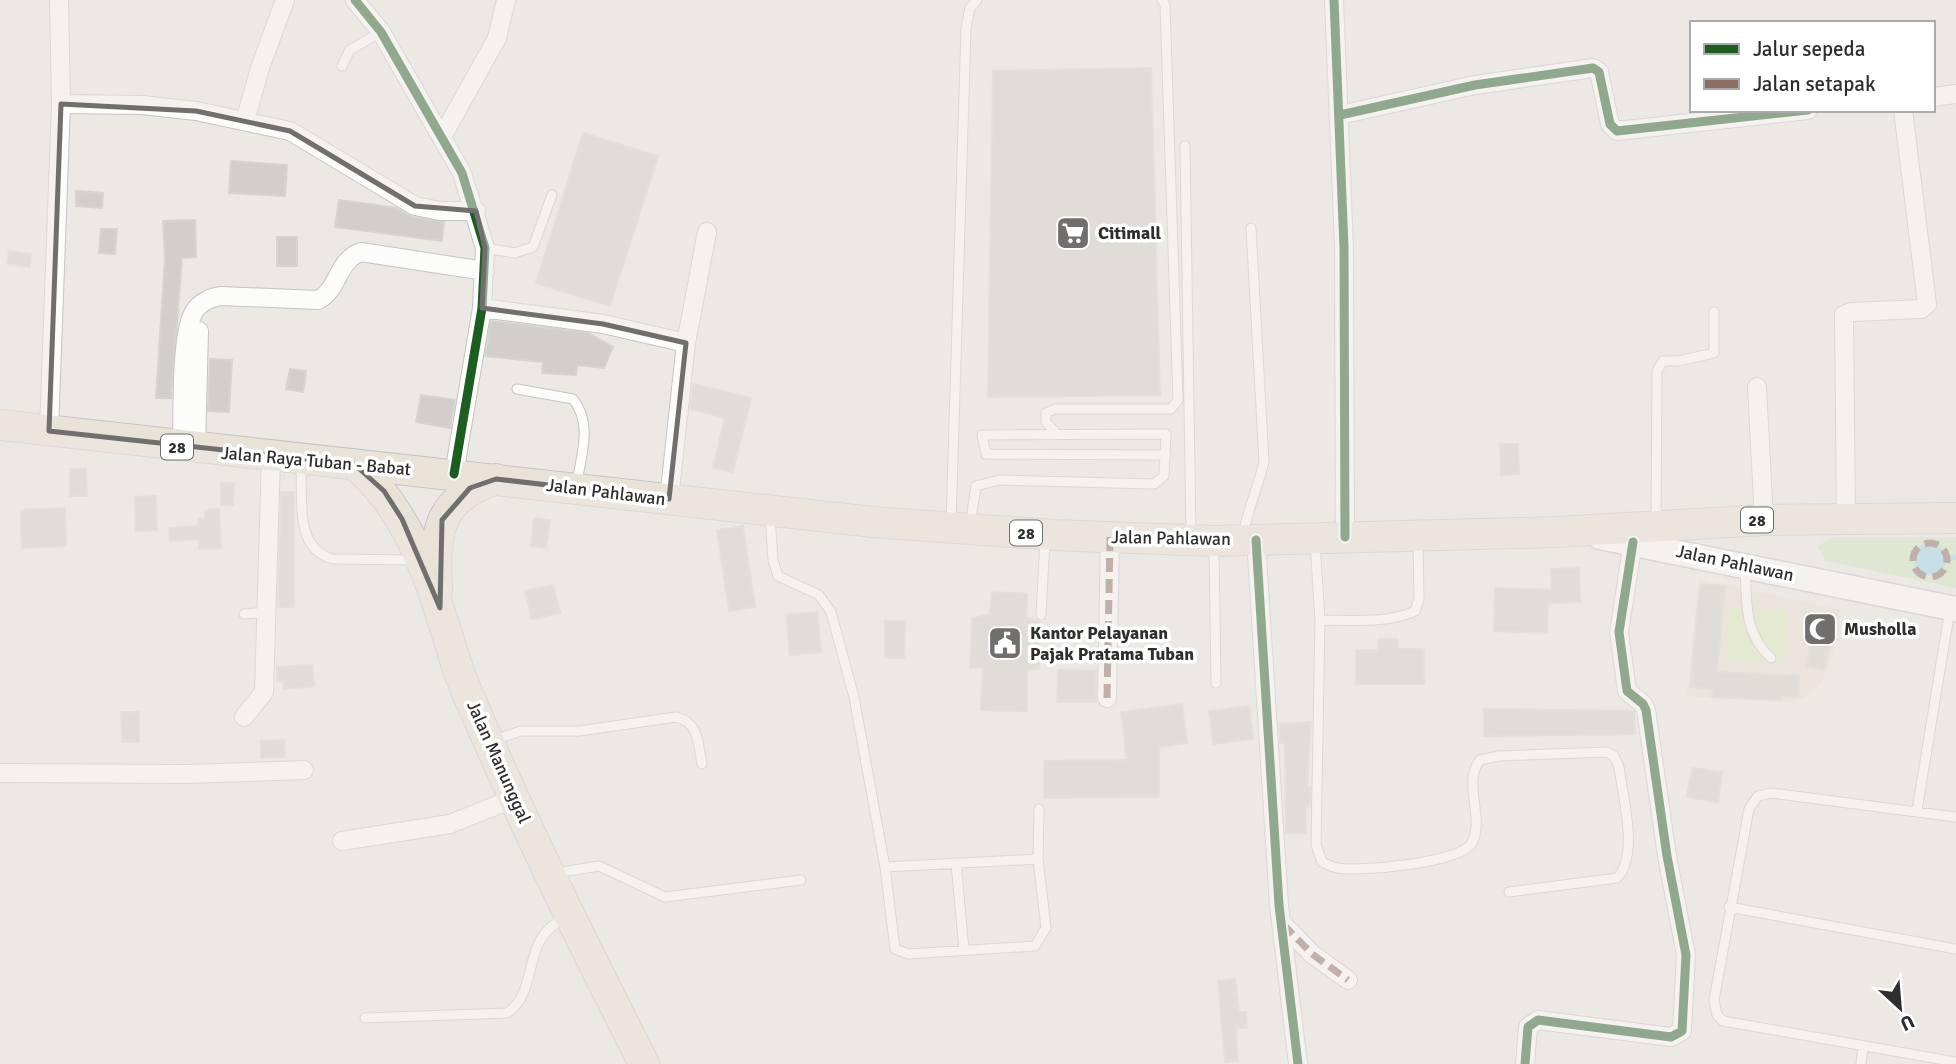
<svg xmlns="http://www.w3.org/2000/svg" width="1956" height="1064" viewBox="0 0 1956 1064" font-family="Signika,sans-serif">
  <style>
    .education { fill: #e6e0d3 }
    .green { fill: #cee6be }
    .pitch { fill: #d9eabb }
    .water { fill: #99d6ec }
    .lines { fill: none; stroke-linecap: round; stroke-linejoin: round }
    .stream { stroke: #99d6ec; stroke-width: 5 }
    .building { fill: #d1cecb; stroke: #d7d4d0; stroke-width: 2 }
    .service-casing { stroke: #c5c4c5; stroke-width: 11 }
    .minor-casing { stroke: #c5c4c5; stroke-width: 20 }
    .secondary-casing { stroke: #c5c4c5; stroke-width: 27 }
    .trunk-casing { stroke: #c6c5c4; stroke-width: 32 }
    .service { stroke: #fcfcfb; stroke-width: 9 }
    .minor { stroke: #fcfcfb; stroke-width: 18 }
    .secondary { stroke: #fcfcfb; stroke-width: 24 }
    .trunk { stroke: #e9e2d6; stroke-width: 30 }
    .quiet { stroke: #8d6e63; stroke-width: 7; stroke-dasharray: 14 7; stroke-linecap: butt }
    .cycleway-casing { stroke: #fff; stroke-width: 13 }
    .cycleway { stroke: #1b5e20; stroke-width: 9 }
    .marked { fill: none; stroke: #706f6e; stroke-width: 5; stroke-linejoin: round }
    .labels { text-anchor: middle; stroke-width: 7; stroke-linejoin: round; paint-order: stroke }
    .shield { fill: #fff; stroke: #6d6d6d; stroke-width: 2 }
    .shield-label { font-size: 16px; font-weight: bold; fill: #2e2e2e }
    .poi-label { font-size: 18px; font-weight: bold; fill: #2e2e2e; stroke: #fff; text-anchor: start }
    .street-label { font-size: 18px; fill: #2e2e2e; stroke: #fff }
  </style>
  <rect width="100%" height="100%" fill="#ece8e4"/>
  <!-- education -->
  <path class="education" d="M1699,579l141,31 -8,46 -11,27 -16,14 -20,5 -98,-6z"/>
  <!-- green -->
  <path class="green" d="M1832,537h124v51l-130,-27 -8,-15z"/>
  <!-- pitch -->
  <path class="pitch" d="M1730,608l57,3 -4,54 -57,-4z"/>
  <!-- water -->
  <path class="water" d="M1914 559a16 16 0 1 1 32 0a16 16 0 1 1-32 0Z"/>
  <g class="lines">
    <!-- stream -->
    <path class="stream" d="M1949,559l7,-2"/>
  </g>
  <!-- building -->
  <path class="building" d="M1151,68l9,327 -172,2 5,-326z
    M583,133l75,23 -48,150 -74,-23z
    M231,161l56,4 -2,31 -56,-3z
    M76,191l27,2 -1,15 -26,-2z
    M339,200l58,8 15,9 32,5 -2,19 -107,-14z
    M195,220l1,37 -14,1 -11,140h-15l9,-140 -2,-37z
    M101,229h16l-2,25 -16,-1z
    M277,237h20v29h-20z
    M9,251l22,3 -1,13 -23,-3z
    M491,321l97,12 25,14 -9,21 -27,-3 -1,10 -34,-2 1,-11 -58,-6z
    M210,359l22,1 -3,52 -21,-1z
    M290,369l16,2 -3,21 -17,-3z
    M693,384l58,14 -18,74 -20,-4 12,-50 -35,-9z
    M421,395l34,5 -5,28 -34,-6z
    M1500,444h18l1,30 -18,1z
    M70,469h16l1,27h-17z
    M221,483h13l-1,22h-12z
    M281,492h13v115h-16z
    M156,496l1,34 -21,1 -1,-34z
    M65,508l1,38 -44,2 -1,-38z
    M219,509l2,39 -22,1v-10l-29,2 -1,-13 29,-2v-7l7,-1v-8z
    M534,518l16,2 -4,28 -15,-2z
    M743,526l12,81 -26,4 -12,-81z
    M1579,568l1,34 -32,1 -1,30 -53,-2 1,-43 57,2 -1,-21z
    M1700,584l25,2 -8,86 82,4 -1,21 -17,-1v4l-69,-3 1,-8 -23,-2z
    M553,585l7,28 -28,6 -7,-28z
    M992,592l35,2 -1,23 14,5 -1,47 -12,1v41l-46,-1 2,-43 -13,1 2,-50 18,-3z
    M817,612l4,40 -31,3 -4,-40z
    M1831,615l5,21 -4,1 -8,33 -17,-4 3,-15 -6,-30z
    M885,621h20l-1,37h-19z
    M1378,639h20v10h26v35h-68v-34h22z
    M312,665l2,21 -31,3v-8h-5l-1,-14z
    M1058,670l38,1v31h-39z
    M1182,704l5,39 -28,4v50l-115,1v-37l83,-1 -6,-48z
    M1249,706l4,33 -40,5 -4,-33z
    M1484,709l150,2 1,23 -151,2z
    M121,712h18v30h-17z
    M1311,722l-4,65h3v20l-4,-1 -1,27h-19l-1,-77 -1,-14 -4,1 -1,-19z
    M284,740l1,17 -24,1v-17z
    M1692,768l30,4 -4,30 -31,-5z
    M1235,979l4,33h7l1,16h-11l2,33 -13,1 -7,-81z"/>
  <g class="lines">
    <!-- service casing -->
    <g class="service-casing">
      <path id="service" d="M342,66l8,-16 31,-18
        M1185,146l6,389
        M485,248l30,5 18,-6 19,-52
        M517,389l56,10c20,25 8,56 4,84
        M1055,432l-9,-10v-9l9,-4h116l7,-9 -13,-395 -3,-5
        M301,463c2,33 -8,86 32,96l84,1
        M770,516l3,44 5,16 41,19 12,17 23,85 31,170 10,82 13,5 127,-8 11,-18 -8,-69 1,-50
        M1656,522l1,-151 6,-10h15l36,-8v-41
        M951,524l15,-496 4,-20 7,-8
        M970,525l6,-39 23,-6 155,4 10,-8 2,-42 -184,1 4,19 180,1
        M1243,535c5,-26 15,-48 21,-73l-13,-234
        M1315,543l5,77 -4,225 6,17c4,2 10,5 15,6 22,4 124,-5 135,-25 13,-25 -10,-60 8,-83l19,-4 108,-4 7,4 5,11c4,31 20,88 -2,111l-108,14
        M1214,546l2,137
        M1745,569c2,34 -1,65 26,89
        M244,614l24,-2
        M1041,615l4,-75
        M1320,620c29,0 68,4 95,-9l4,-12 -1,-58
        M493,740l28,-9h58l97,-14c23,5 22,27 26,47
        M1917,810l33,-201
        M1956,817l-185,-24 -13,3 -9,13 -35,191 3,15 6,6 233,41
        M956,863l8,87
        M885,867l153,-8
        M556,873l43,-7 66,31 136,-17
        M1729,907l227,42
        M365,1018l142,-5c34,-22 12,-76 59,-95
        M1861,1064l2,-16"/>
    </g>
    <!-- minor casing -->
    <g class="minor-casing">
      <path id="minor" d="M355,0l26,32 81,141 23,75 -3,60 -28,166
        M1334,0l10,247 1,290
        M1933,97l23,-3
        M61,104l81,1 54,6 94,20 125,75 25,5h36
        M1340,115l135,-30 118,-17 6,4 11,52 7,7 191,-21
        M245,121l15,-53 25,-68
        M442,137l55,-99 9,-38
        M482,308l121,16 83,19
        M1757,387l7,133
        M49,431l12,-327 -2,-104
        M182,447c1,-30 -2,-112 12,-135 5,-9 17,-15 27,-16l97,4c21,-10 19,-40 43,-48l124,19
        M196,449l3,-118
        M669,499l17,-156 21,-111
        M1846,519l-2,-204 7,-3 70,-3 6,-5 -24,-194
        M1256,540l23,365 19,159
        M1107,698l3,-161
        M244,717l20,-25 7,-236
        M0,773l187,1 117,-4
        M342,841l108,-17 65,-26
        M1283,924l29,30 36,26
        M1525,1064l3,-37 10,-7 133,17 11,-6 4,-76 -19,-99 -21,-146 -3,-6 -16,-13 -8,-59 14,-90"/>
    </g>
    <!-- secondary casing -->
    <g class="secondary-casing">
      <path id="secondary" d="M1600,537l356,72"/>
    </g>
    <!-- trunk casing -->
    <g class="trunk-casing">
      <path id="trunk" d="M0,425l873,97 180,13 161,6 344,-9 206,-12 192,-2
        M354,464c62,52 80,131 104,205 8,23 19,46 29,69 48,110 103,219 157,326
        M437,588c-3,-57 0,-88 59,-109"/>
    </g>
    <!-- service -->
    <use href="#service" class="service"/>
    <!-- minor -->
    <use href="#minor" class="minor"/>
    <!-- secondary -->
    <use href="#secondary" class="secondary"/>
    <!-- trunk -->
    <use href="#trunk" class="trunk"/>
    <!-- quiet -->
    <path class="quiet" d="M1913 560a17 17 0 1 1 34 0a17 17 0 1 1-34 0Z
      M1107,698l3,-161
      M1283,924l29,30 36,26"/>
    <!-- cycleway casing -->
    <g class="cycleway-casing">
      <path id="cycleway" d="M355,0l26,32 81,141 23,75 -3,60 -28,166
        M1334,0l10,247 1,290
        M1340,115l135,-30 118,-17 6,4 11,52 7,7 191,-21
        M1256,540l23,365 19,159
        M1525,1064l3,-37 10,-7 133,17 11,-6 4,-76 -19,-99 -21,-146 -3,-6 -16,-13 -8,-59 14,-90"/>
    </g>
    <!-- cycleway -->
    <use href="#cycleway" class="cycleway"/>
  </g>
  <!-- marked area -->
  <path d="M0 0H1956V1064H0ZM61,104l135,7 94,20 125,75 61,5 9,37 -3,60 121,16 83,19 -17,156 -173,-20 -26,9 -28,32 -2,88 -38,-89 -18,-28 -30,-27 -305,-33z" fill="#ece8e4" fill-opacity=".55" fill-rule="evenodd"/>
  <path class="marked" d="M61,104l135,7 94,20 125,75 61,5 9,37 -3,60 121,16 83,19 -17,156 -173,-20 -26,9 -28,32 -2,88 -38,-89 -18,-28 -30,-27 -305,-33z"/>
  <!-- icons -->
  <defs>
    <g id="supermarket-square" transform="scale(1.75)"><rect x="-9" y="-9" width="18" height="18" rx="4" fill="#706f6e" stroke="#fff"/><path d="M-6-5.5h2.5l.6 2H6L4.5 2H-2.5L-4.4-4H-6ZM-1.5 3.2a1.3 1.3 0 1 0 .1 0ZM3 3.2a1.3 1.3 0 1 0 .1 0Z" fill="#fff"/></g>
    <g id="mosque-square" transform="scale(1.75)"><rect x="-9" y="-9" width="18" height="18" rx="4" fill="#706f6e" stroke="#fff"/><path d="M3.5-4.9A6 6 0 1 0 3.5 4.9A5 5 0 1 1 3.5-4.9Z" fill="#fff"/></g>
    <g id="civic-square" transform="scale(1.75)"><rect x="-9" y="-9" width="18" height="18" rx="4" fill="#706f6e" stroke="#fff"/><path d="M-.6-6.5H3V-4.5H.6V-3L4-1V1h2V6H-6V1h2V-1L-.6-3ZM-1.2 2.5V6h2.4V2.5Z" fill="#fff"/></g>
  </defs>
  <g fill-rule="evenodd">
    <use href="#supermarket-square" x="1073" y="233"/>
    <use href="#mosque-square" x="1820" y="629"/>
    <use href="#civic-square" x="1005" y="643"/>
  </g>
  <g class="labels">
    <!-- shield labels -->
    <g class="shield">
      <rect x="161" y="434.5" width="32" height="25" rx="5"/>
      <rect x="1741" y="507.5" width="32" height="25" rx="5"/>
      <rect x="1010" y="520.5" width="32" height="25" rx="5"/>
    </g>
    <g class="shield-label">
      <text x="177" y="453">28</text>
      <text x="1757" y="526">28</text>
      <text x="1026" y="539">28</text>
    </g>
    <!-- poi labels -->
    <g class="poi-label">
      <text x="1098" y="239">Citimall</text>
      <text x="1844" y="635">Musholla</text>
      <text x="1030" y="639">Kantor Pelayanan<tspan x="1030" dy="21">Pajak Pratama Tuban</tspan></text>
    </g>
    <!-- street labels -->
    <g class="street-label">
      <text transform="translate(316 461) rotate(5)" y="6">Jalan Raya Tuban - Babat</text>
      <text transform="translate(606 492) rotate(7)" y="6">Jalan Pahlawan</text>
      <text transform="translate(1171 538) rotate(1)" y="6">Jalan Pahlawan</text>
      <text transform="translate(1735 563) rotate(12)" y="6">Jalan Pahlawan</text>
      <text transform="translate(499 762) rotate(66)" y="6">Jalan Manunggal</text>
    </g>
  </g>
  <!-- legend -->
  <rect x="1690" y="21" width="245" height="91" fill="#ffffff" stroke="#ababab" stroke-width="2"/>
  <rect x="1704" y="44" width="35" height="10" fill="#1b5e20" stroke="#ababab" stroke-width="2"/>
  <text x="1753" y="56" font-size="21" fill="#2e2e2e">Jalur sepeda</text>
  <rect x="1704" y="79" width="35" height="10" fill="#8d6e63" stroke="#ababab" stroke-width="2"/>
  <text x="1753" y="91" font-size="21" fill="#2e2e2e">Jalan setapak</text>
  <!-- north arrow -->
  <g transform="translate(1900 1008) rotate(154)" stroke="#ffffff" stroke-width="5" paint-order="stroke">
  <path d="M0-5L12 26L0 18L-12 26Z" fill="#2e2e2e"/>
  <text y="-10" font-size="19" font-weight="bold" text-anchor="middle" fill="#2e2e2e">U</text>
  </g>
</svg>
